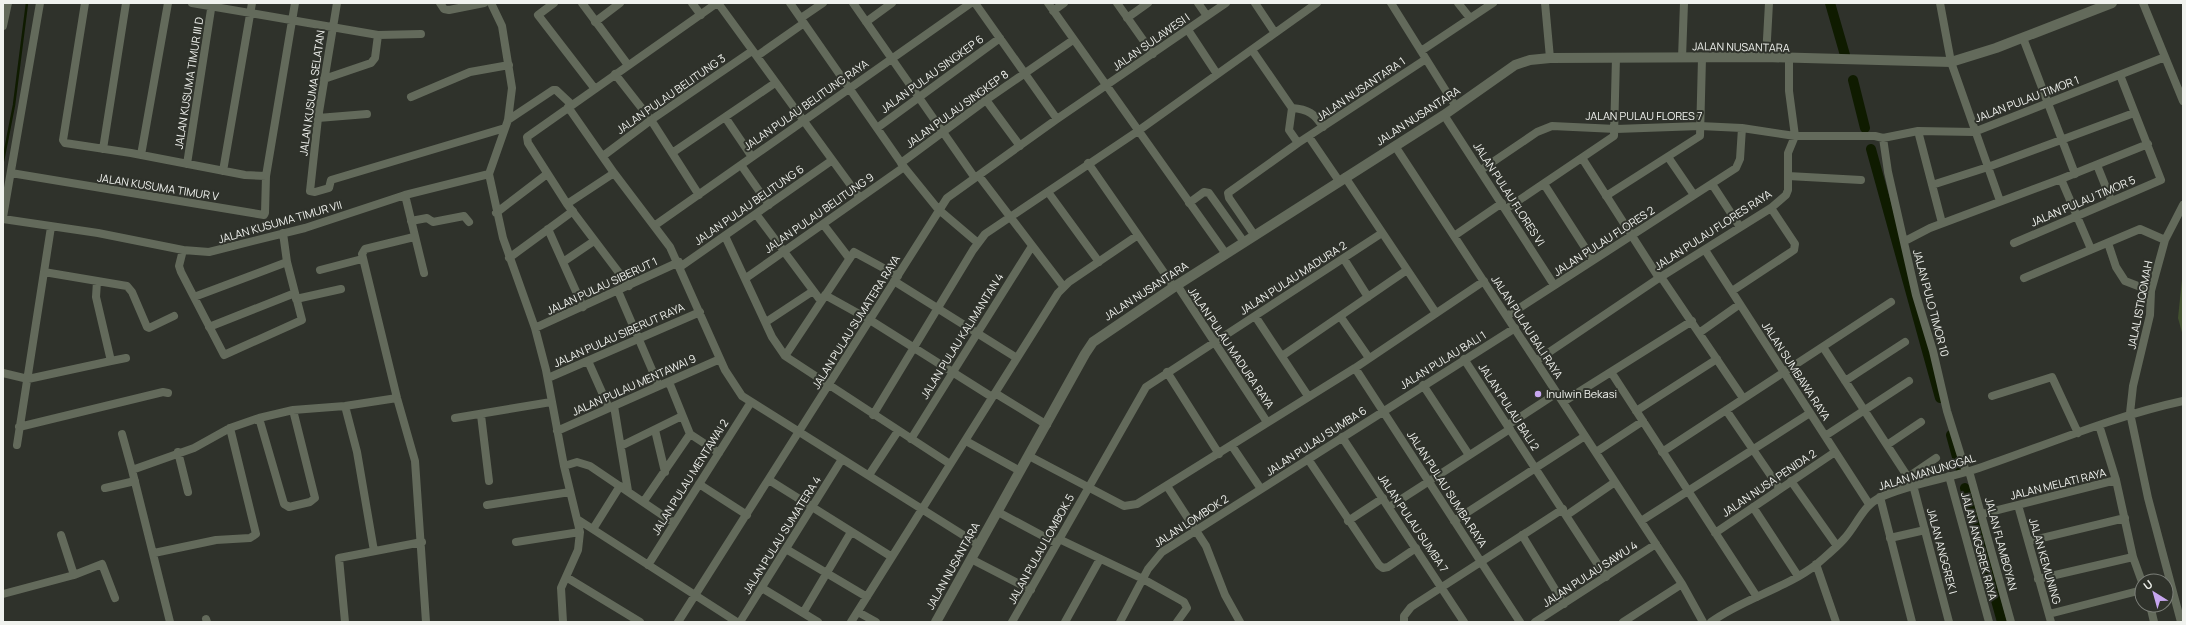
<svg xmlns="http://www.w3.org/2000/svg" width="2186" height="625" viewBox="0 0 2186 625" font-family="Manrope,sans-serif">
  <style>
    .green { fill: #42502f }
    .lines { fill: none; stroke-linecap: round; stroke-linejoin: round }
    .stream { stroke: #0f1b00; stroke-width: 2.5 }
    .canal { stroke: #0f1b00; stroke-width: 10 }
    .minor { stroke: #636a5b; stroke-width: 8 }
    .tertiary { stroke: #636a5b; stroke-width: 10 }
    .poi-dot { fill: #c7a6ef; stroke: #2f322b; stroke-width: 1.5 }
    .labels { text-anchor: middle; stroke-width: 4; stroke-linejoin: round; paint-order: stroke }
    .street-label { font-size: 11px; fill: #f0f2ee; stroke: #2f322b }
    .poi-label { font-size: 11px; fill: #f0f2ee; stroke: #2f322b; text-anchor: start }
  </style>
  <rect width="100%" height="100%" fill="#2f322b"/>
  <!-- green -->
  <path class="green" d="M2183,270v66l-5,-18z"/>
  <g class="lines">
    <!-- stream -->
    <path class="stream" d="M3,161l11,-56 13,-102"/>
    <!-- canal -->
    <path class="canal" d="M1830,3l15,52
      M1853,80l12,48
      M1871,149l69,249
      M1951,435l9,33
      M1965,488l37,134"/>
    <!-- minor -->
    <path class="minor" d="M85,3l-22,137 2,3 66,10 114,22 21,1
      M192,3l186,32 43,-1
      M337,3l-19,115 -8,73 5,1 14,-4 2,-8 174,-52
      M440,3l4,6 5,1 35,-7
      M491,3l11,23 10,62 -4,32 -19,54 14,64 32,90 11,42 18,96 16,66 -2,18 -17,38 2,34
      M554,3l-16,12 57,74
      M582,3l46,62
      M692,3l9,12
      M718,3l142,195
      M790,3l114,164 34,42 40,34
      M853,3l122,175
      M975,3l82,116
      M1048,3l178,251
      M1117,3l36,51
      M1198,3l9,13
      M1255,3l20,30
      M1391,3l65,104
      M1458,3l12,15
      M1545,3l5,55
      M1940,3l11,59 49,139
      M2143,3l40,98
      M1053,11l11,-8
      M801,18l22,-15
      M1127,18l21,-15
      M595,22l25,-19
      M866,22l26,-19
      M3,26l5,-23
      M1188,30l29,44
      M2023,38l52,136
      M1252,50l40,58 -3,22 9,13
      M1421,51l72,-48
      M757,56l47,-33
      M1766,57l3,-54
      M1682,58l2,-55
      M615,74l36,46 48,75
      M324,79l47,-16 4,-5 3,-23
      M411,97l59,-25 39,-7
      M986,100l34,46
      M568,107l46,66 56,74 55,123 17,26 237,149
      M1292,108c16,1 23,6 31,19
      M1444,115l110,170
      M725,117l27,40
      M318,118l49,-4
      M508,120l45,-30h3l16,15
      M877,128l123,-90
      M1918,131l24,92
      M1309,137l30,44
      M1883,138l5,34 28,123 17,56 14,60 19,61
      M1395,146l287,438 21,38
      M103,149l23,-146
      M672,153l103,-70
      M141,155l27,-152
      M603,156l48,-36 101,-69
      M1668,157l26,38
      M1582,158l77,120
      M901,163l85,-63 87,-60
      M1088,163l86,124
      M187,164l25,-161
      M741,165l28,40
      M2097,165l14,35
      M1481,170l56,-38 15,-6 64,3 84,-3 42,2 53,8h80l8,2 35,-7 56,1 191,-75
      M223,171l29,-168
      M11,173l253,42 1,-2 1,-37 29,-173
      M979,176l84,110
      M1788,176l73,4
      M1345,177l91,136
      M2061,179l30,70
      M1544,184l49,76
      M1712,184l28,43
      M1932,185l56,-18 146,-54
      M1048,192l51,70
      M405,195l19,78
      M1606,196l94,-60 2,-78
      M1189,203l15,-11 5,1 35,49
      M567,204l47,-31
      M1506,209l108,-73 2,-79
      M496,213l51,-39
      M756,214l65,87
      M3,217l37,-214
      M3,219l95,14 85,17 26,2 96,-24 100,-33 84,-21
      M411,221l16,-3 6,4 31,-6 5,6
      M823,224l26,34
      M654,226l317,-223
      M548,229l35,78
      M725,236l47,101 13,19 165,108
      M1255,236l-26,-38 -1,-5 70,-50 128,-84
      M1454,236l48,-33
      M414,237l-49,12 -3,5 35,144 18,63 11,161
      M1905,241l25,-13 131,-49 87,-35
      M2014,243l147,-63 -41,-105
      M2108,243l8,24 9,14 26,10
      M183,250l-4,16 2,6 43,83 78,-35 -15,-58 -4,-29
      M1705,250l164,254
      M509,258l64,-47
      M1344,259l24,38
      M563,262l31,-21
      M680,267l151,-106
      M320,270l42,-11
      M44,272l83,14 5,6 15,35 2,1 25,-12
      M1661,277l82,121
      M746,278l158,-111
      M2024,278l116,-49 25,11
      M894,281l123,77
      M1177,285l90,137
      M629,286l-62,-82 -39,-61 -1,-6 190,-134
      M618,291l41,95
      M1732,291l62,-41 1,-6 -24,-36
      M825,295l45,25 122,77
      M194,297l93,-35
      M296,299l45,-10
      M1255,316l53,80
      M1340,316l29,42
      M1507,316l229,-148 4,-9 2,-31
      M766,322l47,-31
      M209,327l86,-34
      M535,328l144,-66
      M1699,333l41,-29
      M1823,347l90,138 36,137
      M785,356l69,-104 44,24
      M1282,356l125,-86
      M1464,359l142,218
      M111,361l15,-3
      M588,361l21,47
      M1536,361l123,-83 112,-70 15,-13 2,-5v-37l7,-17 -6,-45v-32
      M1355,368l165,254
      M1167,372l52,82
      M1611,372l146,225
      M3,373l25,6 83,-18 -15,-64 1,-16
      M548,378l152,-66
      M1845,381l60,-39
      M669,382l21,52 29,19
      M1423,385l46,70
      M995,393l52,32
      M1992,396l60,-19 26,56
      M1563,402l129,-81
      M345,406l12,46 17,99
      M614,406l14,85
      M1726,410l54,79
      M1636,411l81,-52
      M481,415l8,66
      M873,415l100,-165 12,-16 153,-103 179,-128
      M259,418l25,86 5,3 21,-5 5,-4 -22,-88
      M455,418l96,-16
      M1508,425l49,-32
      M2099,425l17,55 17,77 9,25
      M19,427l144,-35 5,1
      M655,430l10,42
      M557,431l163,-72
      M122,434l10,36
      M1825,436l84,-55
      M1342,437l122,185
      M911,439l121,-193
      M966,441l54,30
      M17,445l34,-218
      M1887,445l34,-23
      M621,446l61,-30
      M1232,446l29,43
      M178,452l10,40
      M1596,452l47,-31
      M1662,452l229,-150
      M1029,456l95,50 13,-2 218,-136 129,-87
      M1308,459l71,106 4,3 5,-1 28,-19
      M564,466l13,-4 13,4 84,57
      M1969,471l42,151
      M869,475l29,-44
      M1949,476l40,146
      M1908,477l28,-19
      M769,480l123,77
      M1791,481l46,65
      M699,484l48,31
      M1167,486l39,60 19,49 15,27
      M105,488l30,-7
      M1880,497l32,125
      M644,501l46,-67
      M487,505l83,-13
      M2018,505l33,117
      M1389,507l121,-78
      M1753,507l45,69
      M998,512l58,31
      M1982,514l134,-34
      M1567,515l48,-33
      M577,519l160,103
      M1348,521l35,-23
      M1454,521l131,-85
      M1641,521l169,-108
      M593,529l27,-43
      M1715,533l120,-81
      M1522,535l42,69
      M1890,538l35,-8
      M1059,539l84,40 41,23 3,6 -10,14
      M2029,541l96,-23
      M516,542l64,-10
      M786,549l81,48
      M154,553l62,-13 34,-2 6,-4 -26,-106
      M971,559l60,31
      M1816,564l20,58
      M648,565l103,-163
      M74,575l28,-11 13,34
      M566,577l74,45
      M2038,579l95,-22
      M762,588l56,34
      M3,594l71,-19 -13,-40
      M2150,605l4,17
      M858,612l18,10
      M803,613l48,-81
      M2049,614l93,-24
      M206,619l1,3
      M170,622l-38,-152 62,-22 36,-20 29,-10 34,-8 52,-4 52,-8
      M345,622l-6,-64 83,-16
      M678,622l269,-424 110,-79 169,-116
      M740,622l102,-163
      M851,622l207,-329 11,-11 69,-47
      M1012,622l134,-235 236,-154
      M1065,622l35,-63
      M1120,622l28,-53 14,-17 353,-224
      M1404,622v-6l7,-9 152,-98
      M1535,622l121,-78
      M1623,622l59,-38
      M1711,622c33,-24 74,-33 106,-58 9,-8 19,-16 27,-25 13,-14 19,-34 37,-42 31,-14 66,-18 98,-29 68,-23 134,-52 204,-67
      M2181,622l-33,-124 -18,-85 3,-27 17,-71 1,-24 14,-51 18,-35"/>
    <!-- tertiary -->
    <path class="tertiary" d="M936,622l149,-268 8,-12 81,-55 270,-172 71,-50 15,-5 20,-2 216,-1 185,5 45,-14 116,-45"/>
  </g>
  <!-- markers -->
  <circle class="poi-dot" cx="1538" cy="394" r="4"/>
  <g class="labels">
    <!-- street labels -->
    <g class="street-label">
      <text transform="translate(1151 42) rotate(-35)" y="4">JALAN SULAWESI I</text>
      <text transform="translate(1741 47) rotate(1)" y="4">JALAN NUSANTARA</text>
      <text transform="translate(932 74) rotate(-36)" y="4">JALAN PULAU SINGKEP 6</text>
      <text transform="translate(189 83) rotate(-81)" y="4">JALAN KUSUMA TIMUR III D</text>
      <text transform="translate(1361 89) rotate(-34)" y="4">JALAN NUSANTARA 1</text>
      <text transform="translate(312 93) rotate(-82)" y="4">JALAN KUSUMA SELATAN</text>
      <text transform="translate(671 94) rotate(-35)" y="4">JALAN PULAU BELITUNG 3</text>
      <text transform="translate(2027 99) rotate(-21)" y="4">JALAN PULAU TIMOR 1</text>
      <text transform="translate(806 105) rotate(-35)" y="4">JALAN PULAU BELITUNG RAYA</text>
      <text transform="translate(957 109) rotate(-36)" y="4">JALAN PULAU SINGKEP 8</text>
      <text transform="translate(1418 116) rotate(-33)" y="4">JALAN NUSANTARA</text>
      <text x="1644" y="120">JALAN PULAU FLORES 7</text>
      <text transform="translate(158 187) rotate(9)" y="4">JALAN KUSUMA TIMUR V</text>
      <text transform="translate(1509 194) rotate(57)" y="4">JALAN PULAU FLORES VI</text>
      <text transform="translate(2083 201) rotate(-23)" y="4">JALAN PULAU TIMOR 5</text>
      <text transform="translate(749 205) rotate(-35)" y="4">JALAN PULAU BELITUNG 6</text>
      <text transform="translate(819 213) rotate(-35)" y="4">JALAN PULAU BELITUNG 9</text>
      <text transform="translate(280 222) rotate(-16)" y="4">JALAN KUSUMA TIMUR VII</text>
      <text transform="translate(1713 230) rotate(-33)" y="4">JALAN PULAU FLORES RAYA</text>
      <text transform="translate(1604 241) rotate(-33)" y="4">JALAN PULAU FLORES 2</text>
      <text transform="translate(1293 278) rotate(-33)" y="4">JALAN PULAU MADURA 2</text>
      <text transform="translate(602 286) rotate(-25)" y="4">JALAN PULAU SIBERUT 1</text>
      <text transform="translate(1146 291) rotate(-33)" y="4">JALAN NUSANTARA</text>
      <text transform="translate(1931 303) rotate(75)" y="4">JALAN PULO TIMOR 10</text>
      <text transform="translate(2140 305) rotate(-79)" y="4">JALAL ISTIQOMAH</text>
      <text transform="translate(856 322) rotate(-58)" y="4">JALAN PULAU SUMATERA RAYA</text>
      <text transform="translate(1527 327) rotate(57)" y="4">JALAN PULAU BALI RAYA</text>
      <text transform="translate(619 335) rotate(-24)" y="4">JALAN PULAU SIBERUT RAYA</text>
      <text transform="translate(962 336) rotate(-58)" y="4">JALAN PULAU KALIMANTAN 4</text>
      <text transform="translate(1231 348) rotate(56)" y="4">JALAN PULAU MADURA RAYA</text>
      <text transform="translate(1443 360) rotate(-32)" y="4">JALAN PULAU BALI 1</text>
      <text transform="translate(1796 371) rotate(57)" y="4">JALAN SUMBAWA RAYA</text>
      <text transform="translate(634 385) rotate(-24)" y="4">JALAN PULAU MENTAWAI 9</text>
      <text transform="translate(1509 407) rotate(57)" y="4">JALAN PULAU BALI 2</text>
      <text transform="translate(1316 441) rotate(-33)" y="4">JALAN PULAU SUMBA 6</text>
      <text transform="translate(1927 472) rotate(-17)" y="4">JALAN MANUNGGAL</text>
      <text transform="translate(690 477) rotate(-58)" y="4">JALAN PULAU MENTAWAI 2</text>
      <text transform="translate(1769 483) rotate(-34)" y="4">JALAN NUSA PENIDA 2</text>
      <text transform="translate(2058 484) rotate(-14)" y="4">JALAN MELATI RAYA</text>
      <text transform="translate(1447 489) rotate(57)" y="4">JALAN PULAU SUMBA RAYA</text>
      <text transform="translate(1191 521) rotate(-33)" y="4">JALAN LOMBOK 2</text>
      <text transform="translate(1413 523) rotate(56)" y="4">JALAN PULAU SUMBA 7</text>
      <text transform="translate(782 535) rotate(-58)" y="4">JALAN PULAU SUMATERA 4</text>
      <text transform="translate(2001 544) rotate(75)" y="4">JALAN FLAMBOYAN</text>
      <text transform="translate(1979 546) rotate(75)" y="4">JALAN ANGGREK RAYA</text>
      <text transform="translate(1041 549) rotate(-61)" y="4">JALAN PULAU LOMBOK.5</text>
      <text transform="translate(1942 551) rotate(75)" y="4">JALAN ANGGREK I</text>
      <text transform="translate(2045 561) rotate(74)" y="4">JALAN KEMUNING</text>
      <text transform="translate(953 566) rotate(-61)" y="4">JALAN NUSANTARA</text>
      <text transform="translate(1590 574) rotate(-33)" y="4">JALAN PULAU SAWU 4</text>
    </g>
    <!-- poi labels -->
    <g class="poi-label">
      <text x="1546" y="398">Inulwin Bekasi</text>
    </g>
  </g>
  <!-- border -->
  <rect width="2186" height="625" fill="none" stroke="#f0f2ee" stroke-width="8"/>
  <!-- north arrow -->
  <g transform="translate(2154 593) rotate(323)"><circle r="19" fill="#2f322b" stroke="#7c7f79"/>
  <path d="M0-3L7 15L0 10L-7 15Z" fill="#c7a6ef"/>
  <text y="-6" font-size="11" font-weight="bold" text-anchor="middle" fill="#f0f2ee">U</text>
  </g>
</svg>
